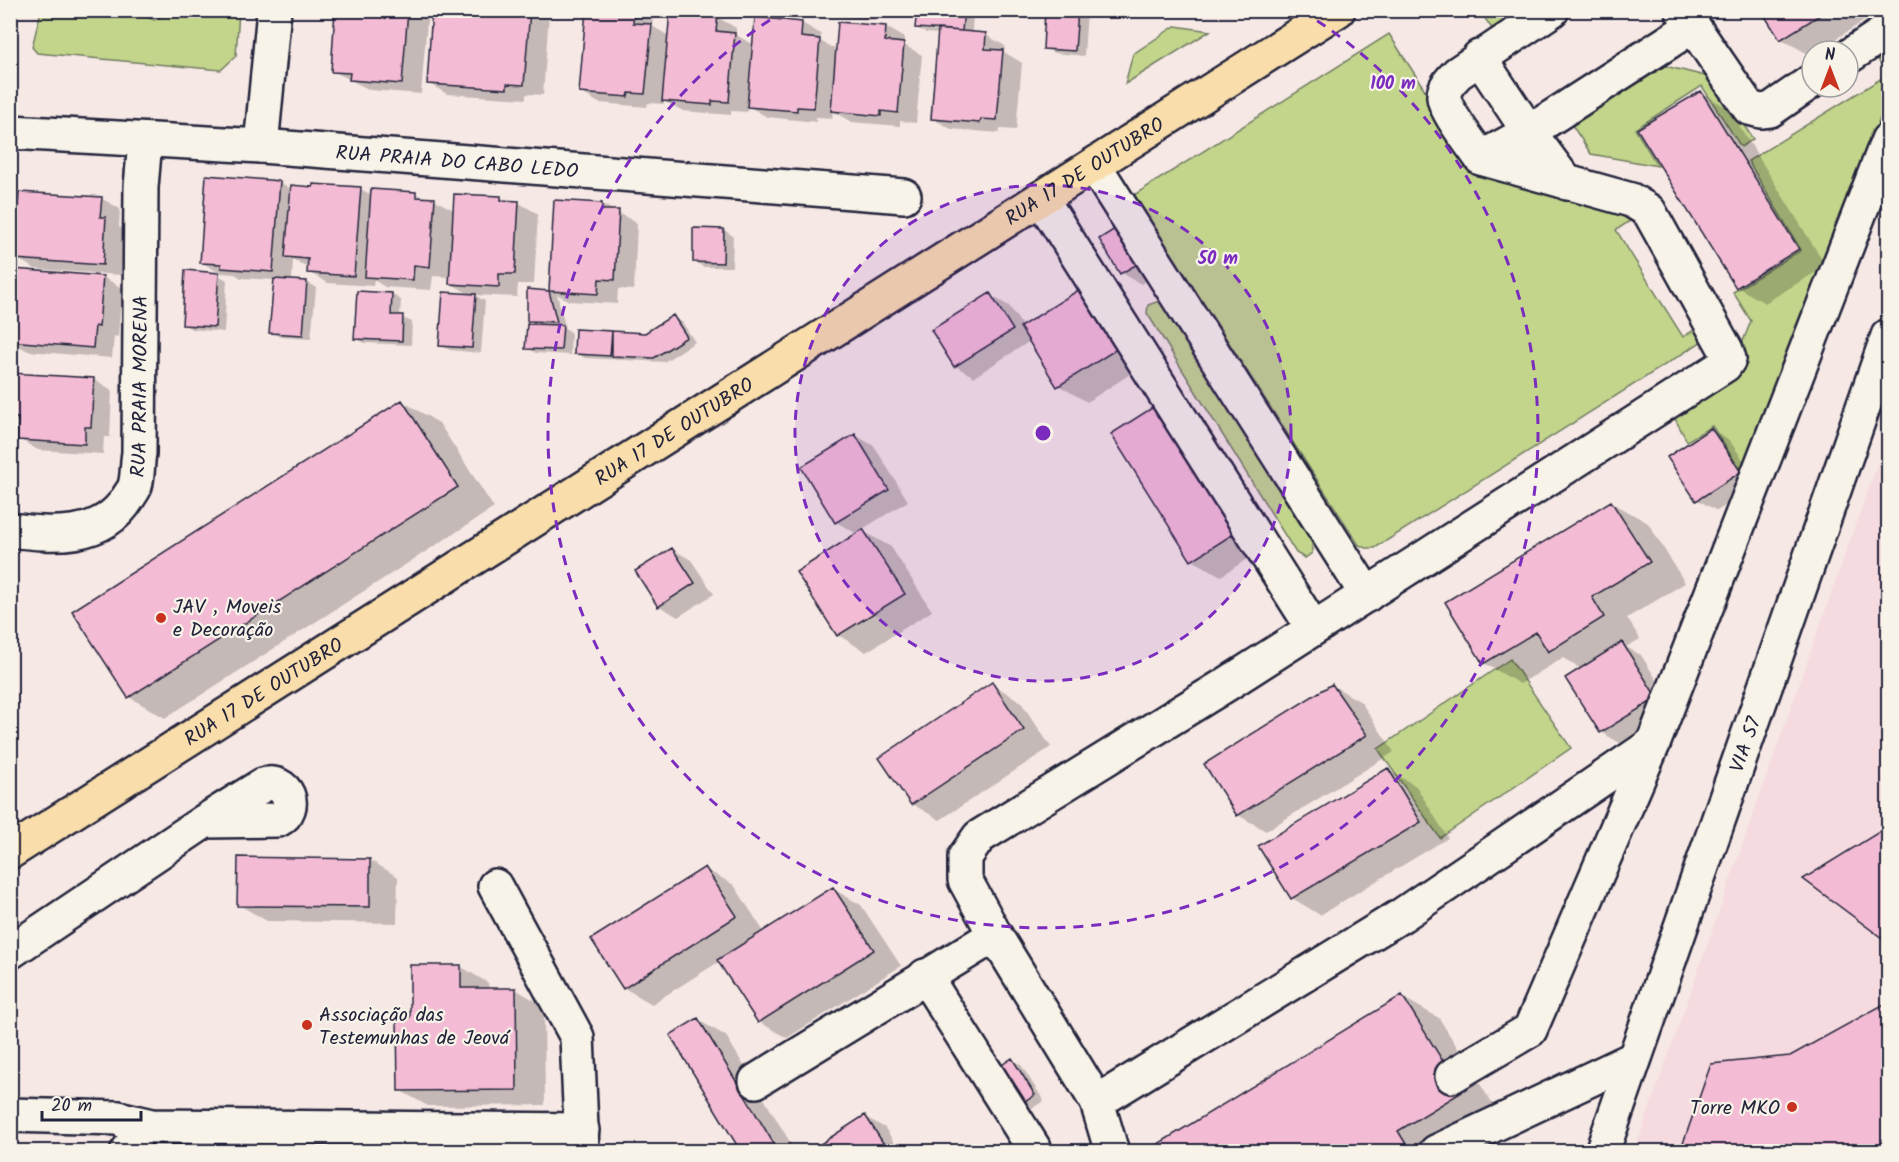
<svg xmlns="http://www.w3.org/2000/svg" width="1899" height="1162" viewBox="0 0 1899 1162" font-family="Kalam,sans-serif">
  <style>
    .built { fill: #f5dbdf }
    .green { fill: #c2d58b; stroke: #727c63; stroke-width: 1.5 }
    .shadow { fill: #0003; fill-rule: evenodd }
    .building { fill: #f3bcd4; stroke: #22223b; stroke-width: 1.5 }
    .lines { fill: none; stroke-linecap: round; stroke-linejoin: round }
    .minor-casing { stroke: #22223b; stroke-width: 38 }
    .major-casing { stroke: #22223b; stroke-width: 38 }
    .minor { stroke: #f7f3e8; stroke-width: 33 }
    .major { stroke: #f9deab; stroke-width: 33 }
    .ring { fill: none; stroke: #7b2cbf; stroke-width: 3; stroke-dasharray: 10 8 }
    .poi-dot { fill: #c8321e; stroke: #f7f3e8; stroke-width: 2 }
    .labels { text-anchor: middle; stroke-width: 4.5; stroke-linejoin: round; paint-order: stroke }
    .street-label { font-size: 20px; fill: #22223b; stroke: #f7f3e8 }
    .poi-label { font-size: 20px; fill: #22223b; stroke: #f7f3e8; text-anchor: start }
    .centre { fill: #7b2cbf; stroke: #f7f3e8; stroke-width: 3 }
    .ring-label { font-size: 18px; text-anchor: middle; font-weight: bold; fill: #7b2cbf; stroke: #f7f3e8; stroke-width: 4.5; stroke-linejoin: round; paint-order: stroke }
  </style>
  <rect width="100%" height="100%" fill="#f6e8e4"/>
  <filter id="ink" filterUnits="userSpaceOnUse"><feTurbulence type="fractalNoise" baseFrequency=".0167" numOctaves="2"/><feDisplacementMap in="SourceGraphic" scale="12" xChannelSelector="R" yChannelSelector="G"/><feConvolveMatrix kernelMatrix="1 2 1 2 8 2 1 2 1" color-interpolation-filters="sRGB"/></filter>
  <g filter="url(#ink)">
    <!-- built -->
    <path class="built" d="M1888,435v716l-254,1 233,-660z"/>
    <!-- green -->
    <path class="green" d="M41,11h96l4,4 13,5 19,-9h66l-3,45 -15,14 -184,-17 -5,-6z
      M1480,11h71l-50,31z
      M1175,26l35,5 -85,53 8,-30z
      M1389,34l86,134 161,49 -20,13 67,107 19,-12 4,7 -5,10 -326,206h-9l-7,-3 -225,-350z
      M1888,40v55l-120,343 -5,10 -22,23 -29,-45 -25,15 -19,-35 65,-40 18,-45 -18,-29 68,-42 -53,-89 139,-86 -14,-24z
      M1653,63l60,15 40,61 -12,8 -39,-61 -67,43 23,37 -67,-12 -23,-35z
      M1159,301l3,2 150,240v10l-7,5 -9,-5 -149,-240 1,-8z
      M1510,659l61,89 -131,90 -62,-89z"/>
    <!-- shadow -->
    <path class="shadow" d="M337,10h91l-7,84 -51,-4 -37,-19z
      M433,10h109l7,4 -6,81 -17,-1v5l-79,-5 -19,-11z
      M587,10h50l16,10 -1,6 17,10 48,-19 19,11v7l18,10 48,-22 19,11 -1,7 17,9 49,-23 19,11 -1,7 18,10 -6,68 -16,-2v5l-49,-4 -18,-11 -1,7 -16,-1v5l-49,-5 -19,-11 -1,6 -16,-1v4l-48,-4 -19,-10v3l-16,-1 -1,4 -48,-4 -19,-11z
      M754,10h36v6l-30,-3z
      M836,10h39l-1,10 -29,-2 -10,-5z
      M918,10h55l-1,23 14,2 19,11 -1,6 18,11 -6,67 -16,-1 -1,4 -48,-4 -19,-11 8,-84 -14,-1 -9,-6zM924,27l16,1v3l-16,-1z
      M1047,10h40l-3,46 -30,-3 -9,-5z
      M1763,10h118l-64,41h-5l-2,4 -29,-16z
      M1701,92l28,17 97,157 -61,37 -28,-16z
      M279,182l13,7h68l12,6v-5l44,4 10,5 9,1 20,11 1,-16 45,3 7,4 11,1 19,11 -4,70h-16l-1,13 -43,-2 11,6 -4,52 -31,-3 -10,-5 31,-50 -21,-12 1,-6 -18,-1 -2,14 -46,-3 -11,-7 -1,6 -45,-3 -20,-11 1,-4 -16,-8 -1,21 15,1 9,6 -5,51 -31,-2 -9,-5 4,-52 -34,-2 -6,-4 -15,-1 -19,-11z
      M101,198l19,11 -1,18 5,3 -3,45 -86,-6 -15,-9 -1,11 84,6 19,11 -4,49 -4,-1 -2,22 -84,-7 -18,-10v-67l4,2 1,-7h-5v-59l9,5z
      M555,202l47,2 35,19 -3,67 -16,-1 -1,15 -48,-3 -12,-7 8,32h-4l10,6 -1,23 -34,-2 -10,-5 11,-22 -9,-5 1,-30 21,2z
      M724,230l9,6 -1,31h-29l-9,-6z
      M1101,239l65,30 -25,15 -19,-11z
      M218,275l9,5 -3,52 -32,-3 -9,-5z
      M1091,284l64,74 -68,44 -29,-17 -28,-44 -56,36 -19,-11 35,-71 19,11 14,21z
      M392,294l9,6 -1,17 12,5 -1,23 -46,-2 -10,-5z
      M673,317l9,5 13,20 -31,20 -79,-4 -9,-5v-22l69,3z
      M10,375l83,4 19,11 -2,47h-6l-1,17 -65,-4 -19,-11v-16l-9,-5z
      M402,401l37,22 55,85 -329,210 -36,-21z
      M1711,430l19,11 29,42 -42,28 -19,-11z
      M1113,434l150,115 -42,27 -29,-16z
      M855,435l19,11 34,55 -47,29 30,17 41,64 -66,41 -28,-17 -40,-63 59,-38 -21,-12z
      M1611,502l37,21 37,60 -58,35 13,21 -14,8 15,8 34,54 -55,34 -19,-11 -20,-63 -18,-11 -43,26 -36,-21z
      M672,549l19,11 23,34 -36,23 -19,-11z
      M992,684l28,17 31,46 -111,73 -28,-16z
      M1332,685l29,17 33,50 -128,79 -28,-16z
      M1388,770l28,16 32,52 -128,77 -28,-17z
      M1887,828l1,1v112l-82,-62z
      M370,860l28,17 -1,46 -130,-2 -28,-16z
      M705,869l29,16 30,47 69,-43 28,16 40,61 -114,72 -28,-16 -39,-61 -68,43 -28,-16z
      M460,966l28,17 1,6h26l29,17 1,99 -117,1 -29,-16 13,-71z
      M1402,997l37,21 59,95 -63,39h-287z
      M1888,1003v149h-206l108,-94z
      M698,1020l28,16 70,116h-53z
      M1012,1060l9,5 23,36 -15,9 -9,-6z
      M866,1117l19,11 15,24h-89z
      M1481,1147l8,5h-15z"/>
    <!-- building -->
    <path class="building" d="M335,10h73l-6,74 -53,-4 1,-7 -19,-1z
      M432,10h98l-6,75 -17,-1v5l-80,-5z
      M586,10h48l-1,13 19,1 -7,70 -16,-1 -1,4 -49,-4z
      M834,10h32l-1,6 -31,-2z
      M917,10h47l-2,21 -47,-3z
      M1045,10h33l-3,41 -32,-2z
      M1761,10h67l-48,30z
      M670,11l48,4 -2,16 19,2 -6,69 -17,-1v4l-50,-4z
      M755,17l47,5 -1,15 19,2 -6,69 -17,-1v4l-50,-4z
      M838,22l48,4 -1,15 19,2 -6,70 -17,-2v5l-50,-5z
      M938,29l48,4 -1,16 18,1 -6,70 -16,-1 -1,4 -49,-4z
      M1701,91l98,158 -63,39 -99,-159z
      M206,175l74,6 -7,91 -52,-4v-4l-21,-1z
      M313,184l48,3 -7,89 -47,-3 1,-14 -23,-2 6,-72 22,2z
      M371,189l45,3v5l19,1 -5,69 -16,-2 -1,15 -48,-3z
      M19,192l83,5 -2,20h6l-3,48 -89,-6z
      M454,194l47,2v4l18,1 -4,73h-16v13l-50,-3z
      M554,200l48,3v7h17l-4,70 -16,-1 -1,15 -49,-3z
      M1126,222l22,36 -28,16 -21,-35z
      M693,228l31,1 -1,34 -30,-1z
      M13,269l90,7 -4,51 -4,-1 -2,22 -83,-7z
      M185,270l34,3 -4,54 -33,-2z
      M274,279l33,2 -4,54 -34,-2z
      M1091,282l37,60 -71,45 -37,-60z
      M527,289l22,2 8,31 -30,-1z
      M357,291l35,2 -1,22h12l-1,26 -48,-2z
      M443,292l33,2 -4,54 -33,-2z
      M990,293l23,37 -59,37 -23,-37z
      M673,315l14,22 -33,21 -42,-2v-25l33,2z
      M527,324l36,1 -2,25 -36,-1z
      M575,329l37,2 -2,25 -36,-2z
      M10,373l84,5 -3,49h-6v17l-68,-4 1,-22 -8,-1z
      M402,400l56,87 -330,211 -56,-87z
      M1155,406l80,127 -44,28 -80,-127z
      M1711,428l30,44 -45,29 -29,-44z
      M855,434l34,56 -54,33 -34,-56z
      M1611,501l39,61 -58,35 12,20 -56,35 -12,-20 -53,32 -38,-62z
      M863,529l42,65 -68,42 -41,-64z
      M672,548l23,35 -37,24 -23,-36z
      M1622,642l35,56 -57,35 -35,-55z
      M992,682l32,48 -113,75 -32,-47z
      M1332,684l35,51 -130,81 -33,-52z
      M1388,768l33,54 -130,77 -33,-53z
      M1887,827l1,112 -2,2 -83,-62z
      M238,857l132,2v48l-133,-1z
      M705,867l32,49 -114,73 -32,-50z
      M833,887l41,63 -116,73 -41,-63z
      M410,965h51v23h55l1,102 -119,1 -1,-74h13z
      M1402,995l60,97 -64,39 13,21h-266z
      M1888,1002v147l-4,3h-204l31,-88 79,-8z
      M698,1018l79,131 -3,3h-33l-71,-117z
      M1012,1058l23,37 -16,11 -23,-37z
      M865,1115l24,37h-81z"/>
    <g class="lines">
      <!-- minor casing -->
      <g class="minor-casing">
        <g id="minor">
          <path d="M1682,10l67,98 12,3 9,-1 42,-29"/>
          <path d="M1479,57l50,75 38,51"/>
          <path d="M1848,57l40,-27"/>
          <path id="s1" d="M10,132l251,14 643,50"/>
          <path d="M261,146l13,-136"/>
          <path d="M1481,158l48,-26 164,-106"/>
          <path d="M1094,165l273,430"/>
          <path d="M1041,198l272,430"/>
          <path id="s2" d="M10,530c43,5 92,10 118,-32 2,-4 6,-8 7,-12 3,-10 2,-22 4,-33l2,-266 4,-46"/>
          <path d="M495,886l82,151 5,113"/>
          <path d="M10,952l195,-131 58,-36c24,-8 37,24 15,35l-73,1"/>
          <path d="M925,976l111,176"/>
          <path d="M1452,1076l78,-46 123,-286 235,-604"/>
          <path d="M756,1081l239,-146"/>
          <path d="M1097,1102l305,-187 251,-171"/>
          <path d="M10,1115l108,3 34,8 430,4"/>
          <path d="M118,1118c17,6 21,20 9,34"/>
          <path d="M1112,1152l-15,-50 -102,-167 -30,-55v-23l14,-20 248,-153 498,-319 4,-6 -3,-9 -77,-139 -18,-11 -150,-42c-9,-13 -36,-47 -37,-61 -1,-9 8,-18 14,-24l94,-63"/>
          <path d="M1436,1152l197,-93"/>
          <path id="s3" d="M1602,1152l286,-816"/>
        </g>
      </g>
      <!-- major casing -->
      <g class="major-casing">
        <g id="major">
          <path id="s4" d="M10,852l1328,-842"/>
        </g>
      </g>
      <!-- minor -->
      <use href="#minor" class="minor"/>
      <!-- major -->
      <use href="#major" class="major"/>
    </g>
  </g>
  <!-- distance rings -->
  <circle cx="1043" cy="433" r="248" fill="#7b2cbf" fill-opacity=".12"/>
  <g class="ring">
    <circle cx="1043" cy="433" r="248"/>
    <path d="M1302 11A495 495 0 1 1 784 11"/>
  </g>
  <!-- markers -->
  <g class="poi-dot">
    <circle cx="161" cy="618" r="6"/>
    <circle cx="307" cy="1025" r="6"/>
    <circle cx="1792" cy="1107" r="6"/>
  </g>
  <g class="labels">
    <!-- street labels -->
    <g class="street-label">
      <text dy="7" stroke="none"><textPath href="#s1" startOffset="448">RUA PRAIA DO CABO LEDO</textPath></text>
      <text dy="7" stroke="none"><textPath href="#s4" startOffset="1272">RUA 17 DE OUTUBRO</textPath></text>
      <text dy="7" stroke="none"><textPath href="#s2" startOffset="244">RUA PRAIA MORENA</textPath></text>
      <text dy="7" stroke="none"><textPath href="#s4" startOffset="786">RUA 17 DE OUTUBRO</textPath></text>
      <text dy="7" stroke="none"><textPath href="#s4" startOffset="300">RUA 17 DE OUTUBRO</textPath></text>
      <text dy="7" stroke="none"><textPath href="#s3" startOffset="432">VIA S7</textPath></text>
    </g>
    <!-- poi labels -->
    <g class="poi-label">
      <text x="173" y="613">JAV , Moveis<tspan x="173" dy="23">e Decoração</tspan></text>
      <text x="319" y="1021">Associação das<tspan x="319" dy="23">Testemunhas de Jeová</tspan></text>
      <text x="1780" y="1114" text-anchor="end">Torre MKO</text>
    </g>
  </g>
  <circle cx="1043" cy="433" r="9" class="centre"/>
  <g class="ring-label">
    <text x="1393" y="89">100 m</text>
    <text x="1218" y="264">50 m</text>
  </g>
  <!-- margin -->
  <rect width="1899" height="1162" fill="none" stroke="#f7f3e8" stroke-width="36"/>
  <rect x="18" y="18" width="1863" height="1126" fill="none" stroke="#22223b" stroke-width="2" filter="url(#ink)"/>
  <!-- north arrow -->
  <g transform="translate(1830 69)"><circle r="28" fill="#f7f3e8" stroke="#a29fa3" stroke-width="1.5"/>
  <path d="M0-4.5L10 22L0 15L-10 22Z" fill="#c8321e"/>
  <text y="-9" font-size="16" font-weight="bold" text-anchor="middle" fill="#22223b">N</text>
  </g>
  <!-- scale -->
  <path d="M42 1111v9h99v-9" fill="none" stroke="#22223b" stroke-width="3"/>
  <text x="51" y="1111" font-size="18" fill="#22223b" stroke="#f7f3e8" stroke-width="4.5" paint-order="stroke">20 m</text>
</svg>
